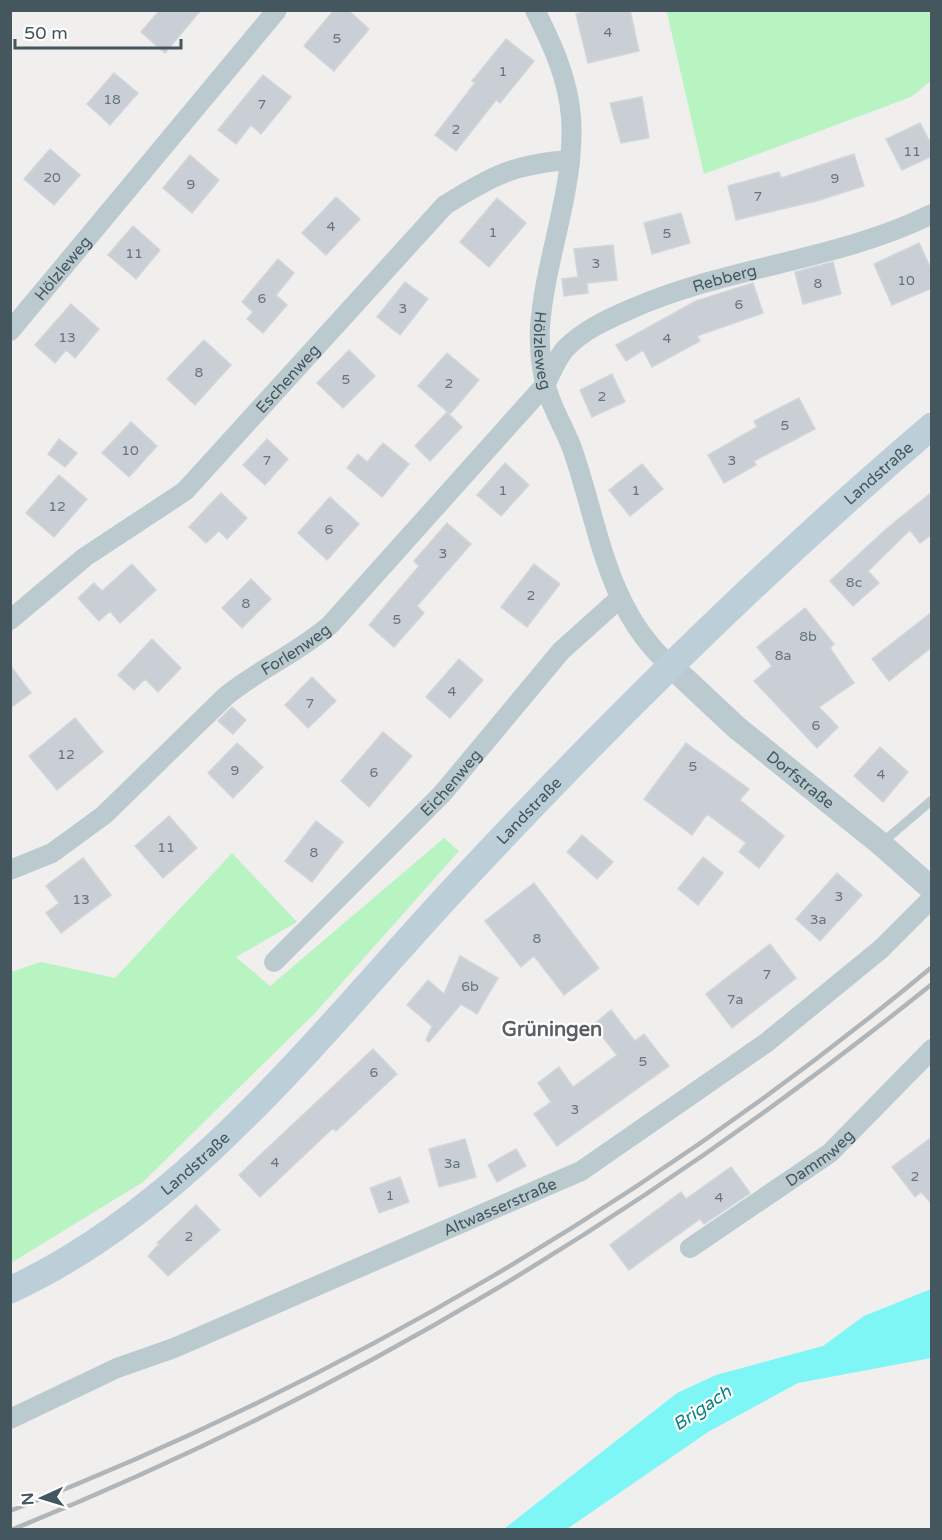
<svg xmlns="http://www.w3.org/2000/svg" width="942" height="1540" viewBox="0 0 942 1540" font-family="'Varela Round',sans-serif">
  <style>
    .green { fill: #b7f4c2 }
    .water { fill: #7ff6f6 }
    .building { fill: #c9cfd4; stroke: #d1d6db; stroke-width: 1.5 }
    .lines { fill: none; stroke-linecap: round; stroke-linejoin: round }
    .service { stroke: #bacacf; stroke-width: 9 }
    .minor { stroke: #bacacf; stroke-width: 20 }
    .tertiary { stroke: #bacacf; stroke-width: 24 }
    .secondary { stroke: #bccfd8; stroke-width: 27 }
    .rail { stroke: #afb5b9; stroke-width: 4.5 }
    .labels { text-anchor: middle; stroke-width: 4.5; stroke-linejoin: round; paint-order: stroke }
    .number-label { font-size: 14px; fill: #65757c }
    .street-label { font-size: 16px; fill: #44575e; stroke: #fff }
    .water-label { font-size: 18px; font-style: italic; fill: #058484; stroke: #fff }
    .quarter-label { font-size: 20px; font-weight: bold; fill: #5a6164; stroke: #fff }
  </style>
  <rect width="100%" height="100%" fill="#f1eeee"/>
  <!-- green -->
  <path class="green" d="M663,11h268v70l-20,16 -207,77 -37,-161z
    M444,838l15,13 -144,162 -172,169 -132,81v-291l30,-10 74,16 117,-125 65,69 -61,35 34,29z"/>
  <!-- water -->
  <path class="water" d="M931,1289v69l-133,25 -90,49 -141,97h-63l173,-136 39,-18 107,-29 41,-30z"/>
  <!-- building -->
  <path class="building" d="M160,10h41l-36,43 -24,-21z
    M334,10h14l21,19 -35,42 -30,-25z
    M590,10h40l9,41 -51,12 -12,-49z
    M506,39l28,22 -34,42 -4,-3 -40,51 -21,-16 40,-52 -3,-2z
    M114,73l24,20 -28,32 -23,-21z
    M263,75l28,22 -30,37 -10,-9 -15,19 -18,-14z
    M642,97l7,41 -28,5 -11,-40z
    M920,123l12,23v10l-30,14 -16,-31z
    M50,149l30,26 -26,30 -30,-26z
    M854,154l10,32 -48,15 -80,19 -8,-34 51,-14 2,6z
    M190,155l29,25 -27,33 -29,-25z
    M336,197l24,22 -34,36 -24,-22z
    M497,198l29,25 -37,44 -29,-25z
    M681,213l9,30 -38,11 -8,-31z
    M133,226l27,24 -24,29 -28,-24z
    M919,243l13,28v17l-40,17 -18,-41z
    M613,245l4,35 -30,3 1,10 -24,3 -2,-17 16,-2 -4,-28z
    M278,259l16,14 -18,22 11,10 -24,28 -16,-14 6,-7 -11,-10z
    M833,262l8,32 -38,10 -8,-32z
    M405,282l23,17 -28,36 -23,-18z
    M753,283l10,30 -66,23 3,5 -48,26 -9,-17 -17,11 -10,-16 80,-44z
    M71,304l28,25 -24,29 -9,-8 -11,13 -20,-18z
    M204,340l27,25 -36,40 -28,-26z
    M349,350l26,26 -32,32 -26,-25z
    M447,353l32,27 -29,34 -32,-28z
    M612,374l13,28 -33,15 -12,-27z
    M799,398l16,31 -61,32 2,4 -32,18 -16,-28 49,-28 -3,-6z
    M447,412l15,15 -32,34 -15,-15z
    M131,422l26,24 -28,31 -27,-24z
    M59,439l18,14 -12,14 -17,-13z
    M267,439l21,20 -23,26 -22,-20z
    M383,443l26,21 -27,33 -35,-29 11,-14 9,8z
    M505,463l24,22 -28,31 -24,-21z
    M642,464l21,25 -33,27 -21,-26z
    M59,475l28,24 -33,38 -28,-24z
    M932,492v42l-12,9 -10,-13 -42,41 11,12 -26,23 -23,-25 55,-51z
    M221,493l26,25 -20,21 -8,-8 -13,12 -17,-16z
    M330,497l29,27 -32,36 -29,-27z
    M447,523l24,21 -54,62 7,7 -30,34 -25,-22 50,-59 -5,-5z
    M132,564l24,26 -36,33 -10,-12 -11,10 -21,-23 16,-15 8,8z
    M534,564l26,20 -33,43 -26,-20z
    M251,579l20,20 -29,29 -20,-20z
    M805,608l29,36 -4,4 24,35 -35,24 19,20 -21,21 -63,-67 18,-15 -15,-19z
    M932,612v35l-43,34 -17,-22z
    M152,639l29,29 -23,24 -13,-13 -11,11 -16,-15z
    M459,659l24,21 -33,38 -24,-21z
    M10,665l21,28 -21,15z
    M312,677l24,24 -28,27 -23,-23z
    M232,707l14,13 -13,14 -15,-13z
    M75,718l28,34 -46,38 -28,-34z
    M383,732l29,24 -43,51 -28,-26z
    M237,743l26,24 -30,31 -25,-25z
    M686,743l63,46 -9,11 44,36 -25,32 -20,-16 7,-9 -39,-29 -15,21 -48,-36z
    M880,747l28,25 -25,30 -29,-26z
    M169,816l28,32 -34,30 -28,-32z
    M316,821l27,21 -31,40 -27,-21z
    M582,835l31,27 -16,17 -30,-27z
    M703,857l20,16 -25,32 -20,-16z
    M83,858l28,37 -50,38 -15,-20 13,-10 -13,-17z
    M837,873l25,22 -42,46 -24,-22z
    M534,883l65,85 -35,27 -30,-39 -13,11 -36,-46z
    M770,944l26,34 -64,50 -26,-34z
    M460,956l38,22 -21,36 -16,-10 -32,38 -3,-2 6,-14 -25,-21 21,-25 16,14z
    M611,1010l24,31 9,-7 25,32 -112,80 -23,-32 17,-12 -13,-19 21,-16 14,20 44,-32 -24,-30z
    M373,1049l24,25 -61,57 -3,-3 -73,69 -21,-22z
    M932,1137v67l-11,-12 -6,5 -23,-30z
    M465,1139l11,38 -37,10 -10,-38z
    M516,1149l10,17 -29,16 -9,-17z
    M731,1167l19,26 -46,31 -4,-5 -71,51 -19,-25 71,-53 5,7z
    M400,1177l9,25 -30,11 -9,-25z
    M196,1205l24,25 -52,46 -20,-20 11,-12 -2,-1z"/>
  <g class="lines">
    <!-- service -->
    <path class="service" d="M883,842l49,-42"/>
    <!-- minor -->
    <g class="minor">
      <path id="s1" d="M535,10c17,34 33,68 36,107 5,70 -26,140 -31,210 -1,17 1,42 6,59 5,21 18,41 26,62 27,77 34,163 100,219"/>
      <path id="s2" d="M10,331l267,-321"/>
      <path id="s3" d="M10,620l75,-63 100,-66 260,-286c47,-29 68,-41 125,-45"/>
      <path id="s4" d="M10,870l42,-17 52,-38 122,-119c33,-27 72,-43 104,-71l215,-240c6,-11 12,-27 20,-36 18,-19 43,-30 66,-40 97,-43 206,-48 301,-95"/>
      <path id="s5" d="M274,962l168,-168 119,-143 59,-53"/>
      <path id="s6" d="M690,1248l140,-95 102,-104"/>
      <path id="s7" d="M10,1419l107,-51 57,-20 407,-177 185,-128 115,-94 51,-51"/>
    </g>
    <!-- tertiary -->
    <path class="tertiary" id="s8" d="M672,667l64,60 145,117 51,45"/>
    <!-- secondary -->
    <path class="secondary" id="s9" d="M10,1290c184,-84 322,-272 459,-417 146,-156 300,-308 463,-447"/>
    <!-- rail -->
    <path class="rail" d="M10,1511c334,-130 646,-315 922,-544
      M11,1530c337,-136 638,-318 921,-546"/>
  </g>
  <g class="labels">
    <!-- number labels -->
    <g class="number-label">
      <text x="608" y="37">4</text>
      <text x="337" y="43">5</text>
      <text x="503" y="76">1</text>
      <text x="112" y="104">18</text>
      <text x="262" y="109">7</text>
      <text x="456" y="134">2</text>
      <text x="912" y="156">11</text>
      <text x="52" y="182">20</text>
      <text x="835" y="183">9</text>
      <text x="191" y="189">9</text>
      <text x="758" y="201">7</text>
      <text x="331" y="231">4</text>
      <text x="493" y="237">1</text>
      <text x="667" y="238">5</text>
      <text x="134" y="258">11</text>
      <text x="596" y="268">3</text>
      <text x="906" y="285">10</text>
      <text x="818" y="288">8</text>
      <text x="262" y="303">6</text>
      <text x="739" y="309">6</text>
      <text x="403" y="313">3</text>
      <text x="67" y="342">13</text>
      <text x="667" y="343">4</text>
      <text x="199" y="377">8</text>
      <text x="346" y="384">5</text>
      <text x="449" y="388">2</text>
      <text x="602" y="401">2</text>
      <text x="785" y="430">5</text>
      <text x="130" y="455">10</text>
      <text x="267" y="465">7</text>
      <text x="732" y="465">3</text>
      <text x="503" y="495">1</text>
      <text x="636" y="495">1</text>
      <text x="57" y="511">12</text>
      <text x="329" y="534">6</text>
      <text x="443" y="558">3</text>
      <text x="854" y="587">8c</text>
      <text x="531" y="600">2</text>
      <text x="246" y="608">8</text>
      <text x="397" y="624">5</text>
      <text x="808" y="641">8b</text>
      <text x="783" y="660">8a</text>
      <text x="452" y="696">4</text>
      <text x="310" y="708">7</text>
      <text x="816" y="730">6</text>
      <text x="66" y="759">12</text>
      <text x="693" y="771">5</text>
      <text x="235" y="775">9</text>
      <text x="374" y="777">6</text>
      <text x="881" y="779">4</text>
      <text x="166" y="852">11</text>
      <text x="314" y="857">8</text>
      <text x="839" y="901">3</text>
      <text x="81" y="904">13</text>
      <text x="818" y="924">3a</text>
      <text x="537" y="943">8</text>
      <text x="767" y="979">7</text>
      <text x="470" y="991">6b</text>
      <text x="735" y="1004">7a</text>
      <text x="643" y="1066">5</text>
      <text x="374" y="1077">6</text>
      <text x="575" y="1114">3</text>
      <text x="275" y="1167">4</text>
      <text x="452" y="1168">3a</text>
      <text x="915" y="1181">2</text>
      <text x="390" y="1200">1</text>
      <text x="719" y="1202">4</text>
      <text x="189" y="1241">2</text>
    </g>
    <!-- street labels -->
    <g class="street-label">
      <text dy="6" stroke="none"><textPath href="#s2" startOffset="82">Hölzleweg</textPath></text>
      <text dy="6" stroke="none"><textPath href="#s4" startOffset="946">Rebberg</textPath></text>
      <text dy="6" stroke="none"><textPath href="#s1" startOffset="350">Hölzleweg</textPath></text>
      <text dy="6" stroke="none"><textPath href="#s3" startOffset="370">Eschenweg</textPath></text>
      <text dy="6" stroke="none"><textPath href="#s9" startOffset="1197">Landstraße</textPath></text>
      <text dy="6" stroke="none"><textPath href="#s4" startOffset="364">Forlenweg</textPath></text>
      <text dy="6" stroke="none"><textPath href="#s8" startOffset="171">Dorfstraße</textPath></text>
      <text dy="6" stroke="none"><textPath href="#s5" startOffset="252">Eichenweg</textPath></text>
      <text dy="6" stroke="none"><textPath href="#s9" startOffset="711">Landstraße</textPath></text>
      <text dy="6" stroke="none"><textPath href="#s6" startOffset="158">Dammweg</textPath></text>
      <text dy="6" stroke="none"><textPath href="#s9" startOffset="225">Landstraße</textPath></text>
      <text dy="6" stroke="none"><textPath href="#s7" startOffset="534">Altwasserstraße</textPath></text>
    </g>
    <!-- water labels -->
    <g class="water-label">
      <text transform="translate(702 1408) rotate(-34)" y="6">Brigach</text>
    </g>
    <!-- quarter labels -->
    <g class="quarter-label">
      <text x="552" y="1036">Grüningen</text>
    </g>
  </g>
  <!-- border -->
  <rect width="942" height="1540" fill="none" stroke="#44575e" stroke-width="24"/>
  <!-- north arrow -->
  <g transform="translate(42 1498) rotate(266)" stroke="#ffffff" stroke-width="4.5" paint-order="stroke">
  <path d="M0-4.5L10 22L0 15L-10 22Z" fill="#44575e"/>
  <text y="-9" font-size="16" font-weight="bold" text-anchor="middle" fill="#44575e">N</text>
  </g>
  <!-- scale -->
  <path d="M15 39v9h166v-9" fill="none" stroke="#44575e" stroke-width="3"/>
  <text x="24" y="39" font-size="18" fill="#44575e" stroke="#ffffff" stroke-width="4.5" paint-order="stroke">50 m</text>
</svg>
